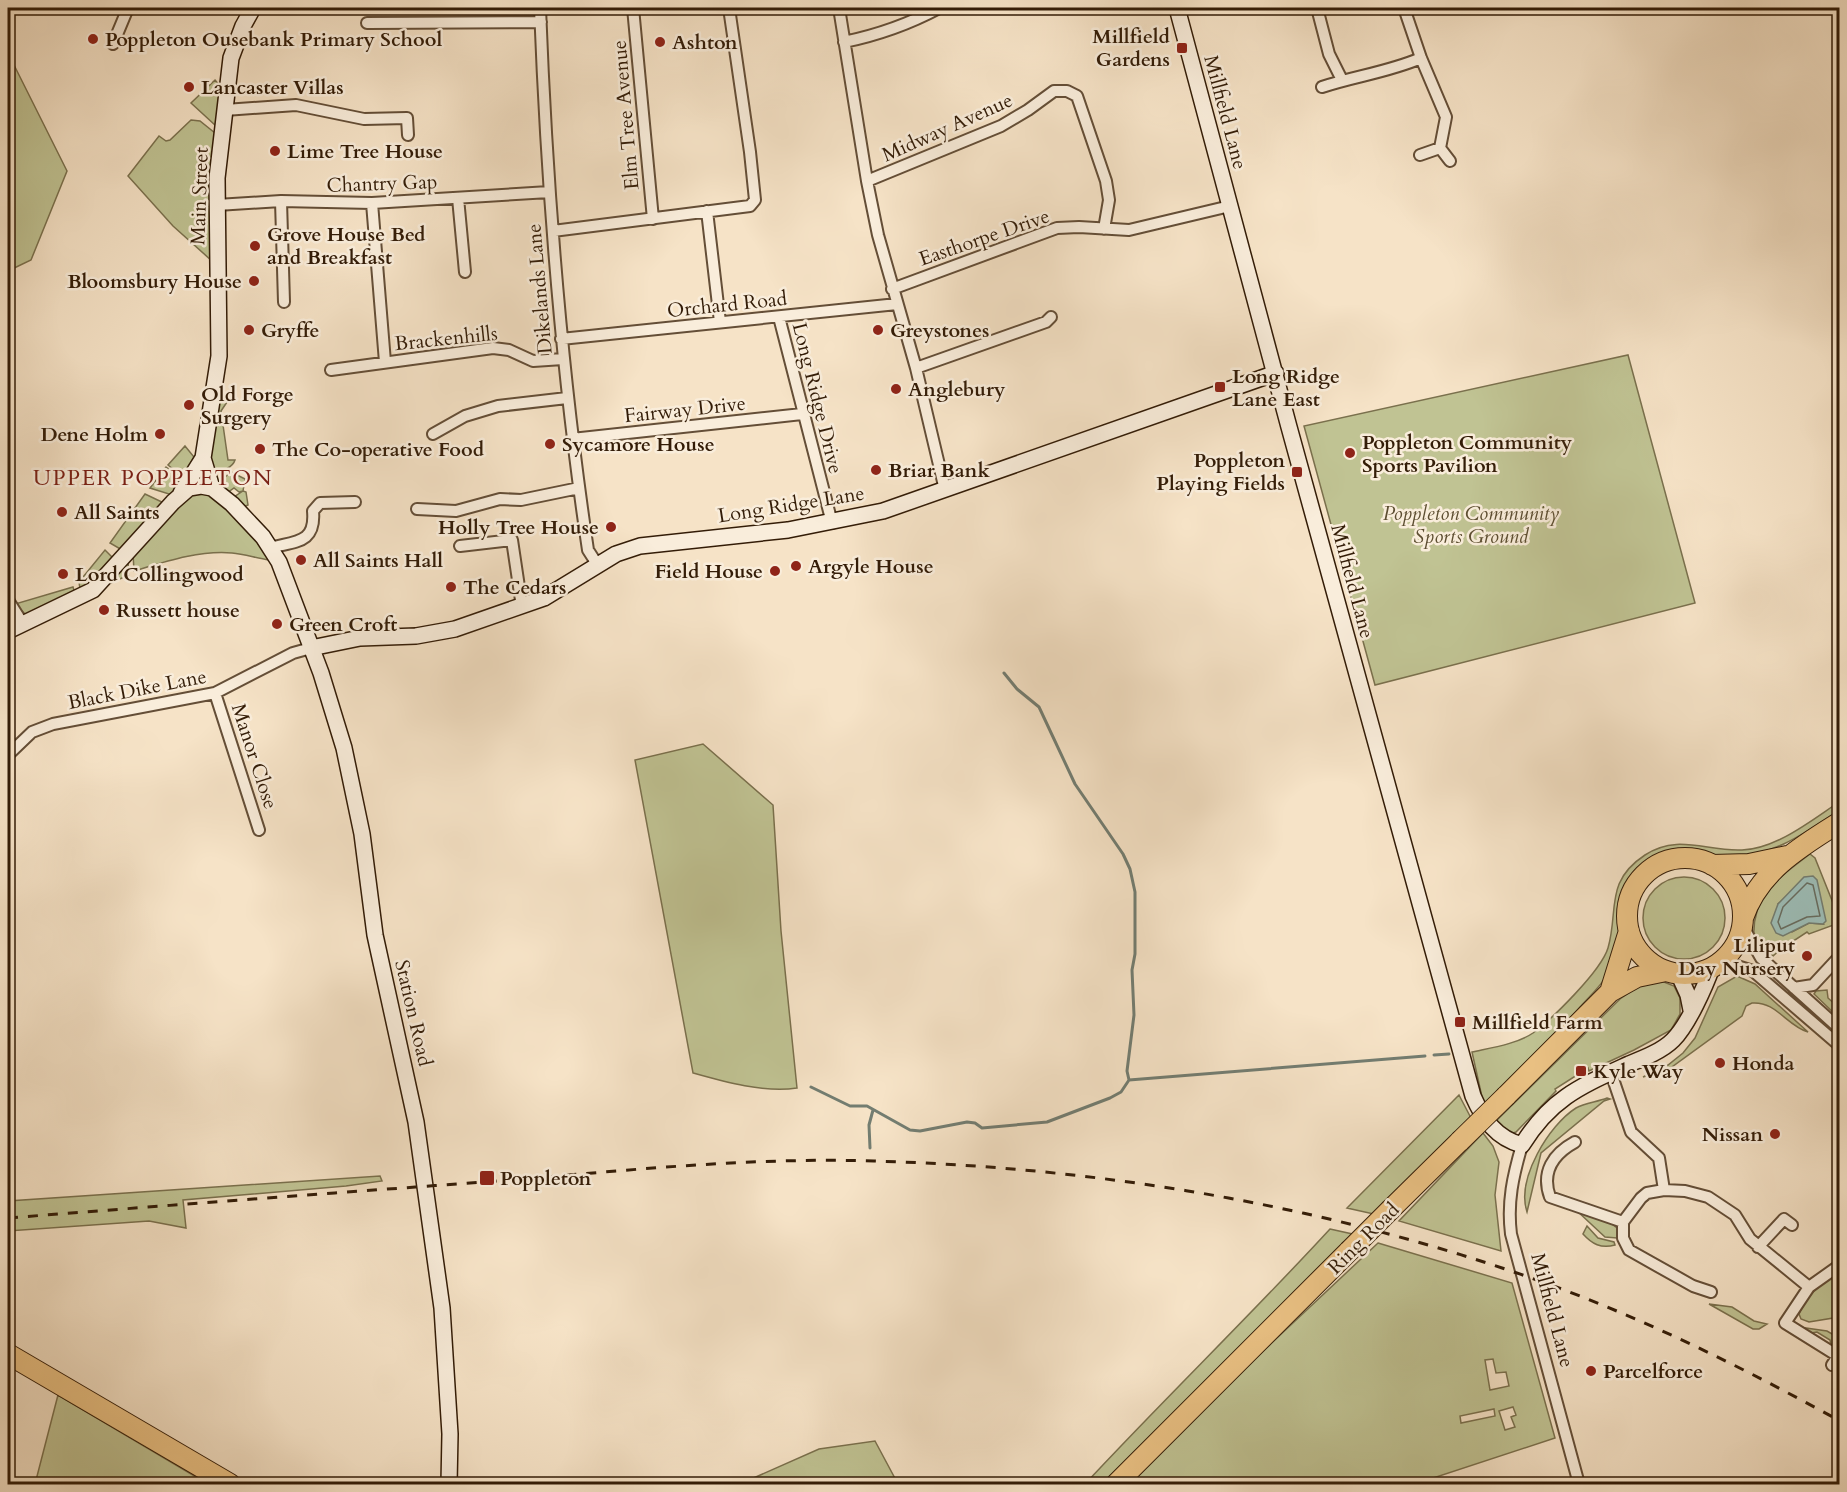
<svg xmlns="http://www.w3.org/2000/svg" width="1847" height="1492" viewBox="0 0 1847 1492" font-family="Cardo,serif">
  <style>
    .green { fill: #c0c393; stroke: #7a704d; stroke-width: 1.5; fill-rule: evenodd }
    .water { fill: #9dbeb8; stroke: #737d71; stroke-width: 1.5 }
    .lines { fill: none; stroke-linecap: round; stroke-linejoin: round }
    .shore { stroke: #686d60; stroke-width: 1.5 }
    .stream { stroke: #737d71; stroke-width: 3 }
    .street-casing { stroke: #644e37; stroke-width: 14 }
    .secondary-casing { stroke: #331c07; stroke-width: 18 }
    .highway-casing { stroke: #331c07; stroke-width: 22 }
    .street { stroke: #f9eddb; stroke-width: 10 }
    .secondary { stroke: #f9eddb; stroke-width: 15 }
    .highway { stroke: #ebc284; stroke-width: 20 }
    .rail { stroke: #331c07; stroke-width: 3; stroke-dasharray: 10 10; stroke-linecap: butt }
    .highway-bridge-casing { stroke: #331c07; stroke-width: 22; stroke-linecap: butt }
    .highway-bridge { stroke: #ebc284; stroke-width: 20 }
    .poi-dot { fill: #8f2418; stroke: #f9eddb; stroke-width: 2 }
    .labels { text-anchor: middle; stroke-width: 5; stroke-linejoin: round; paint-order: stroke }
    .poi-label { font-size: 20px; font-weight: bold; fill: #331c07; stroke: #f9eddb; text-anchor: start }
    .street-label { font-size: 20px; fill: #331c07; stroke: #f9eddb }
    .park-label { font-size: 20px; font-style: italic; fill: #5d4e31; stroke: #f9eddb }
    .quarter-label { font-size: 22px; letter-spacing: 1.5px; fill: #7a1f14; stroke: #f9eddb }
  </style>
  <rect width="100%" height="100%" fill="#f6e3c7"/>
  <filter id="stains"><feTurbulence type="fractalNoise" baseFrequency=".00333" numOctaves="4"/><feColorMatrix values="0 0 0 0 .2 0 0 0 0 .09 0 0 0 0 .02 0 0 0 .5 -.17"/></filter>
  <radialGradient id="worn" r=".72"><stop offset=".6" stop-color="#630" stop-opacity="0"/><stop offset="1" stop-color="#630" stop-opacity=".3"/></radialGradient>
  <!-- green -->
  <path class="green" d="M8,53l59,118 -36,89 -23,11z
    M215,80l5,6 -4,40 -25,-23z
    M191,120l9,1 15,12 -3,128 -39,-35 -45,-50 31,-40 7,5 4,-1z
    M1628,355l67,248 -320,82 -71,-259z
    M217,401l10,1 -6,9 7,49h7c-2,7 -14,13 -21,11l-6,-11z
    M185,446l9,11 -11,20 -15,-12z
    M166,467l18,13 -12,15 -22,-7z
    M231,472l14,7 -2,12 3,1 2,13 -5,2 -9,-10 9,-6 -4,1 -5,-4 -7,5 -5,-5 1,-9z
    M198,490c32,13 53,41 71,70 -13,-2 -25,-6 -37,-7 -33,-3 -68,9 -98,18l-1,-18 49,-55z
    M145,494l19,9 -42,47 -12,-7z
    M105,550l9,9 -21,25 -13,5 -1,-7z
    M128,562l1,13 -23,10z
    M73,587l2,7 -48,22 -12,-12z
    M703,744l70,61 8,126 16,157c-33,5 -72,-6 -104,-15l-58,-313z
    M1839,802v8c-39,27 -70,48 -120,49 -25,0 -41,-11 -67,3 -42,24 -24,74 -43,110 -7,13 -19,24 -29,35 -30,35 -63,67 -96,99l-12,-54c18,-4 45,-8 61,-19 19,-14 68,-62 75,-85 11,-38 -4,-66 37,-93 33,-22 62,-3 97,-5 34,-1 70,-30 97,-48z
    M1810,854l5,4 24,60v8l-3,-2 -27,10 -2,-2 -26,17 -8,7 -19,-17c-3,-44 25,-61 56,-85zM1789,894l34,30 -14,-1 -17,9 -14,-28z
    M1643 918a41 41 0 1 1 82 0a41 41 0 1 1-82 0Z
    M1737,976l18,8 53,48c-21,-6 -32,-31 -56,-29l-6,3 -4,10 -73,53 -26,8 25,-12 15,-12 12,-15 23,-51z
    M1659,980l15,6 6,12v16l-9,16 -37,20 -45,21 -1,-3 -33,21 1,2 -40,41 -5,2 -17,-11 126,-124 19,-13z
    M1827,990l1,8 11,10v10l-25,-24 2,-3z
    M1459,1095l12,23 -93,97 -31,-7z
    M1607,1098l3,1 -6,2 -63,52 -14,59c-11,-33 22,-87 49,-104 9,-5 21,-6 31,-10z
    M1483,1133l10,13 6,16 -4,33 6,56 -102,-30z
    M380,1176l2,5 -36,5 -163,14 3,28 -37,-7 -141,10v-30z
    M1576,1210l36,14 5,4v10l-12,-1z
    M1587,1226l11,12 16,4 1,3c-14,4 -23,-1 -32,-11z
    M1330,1229l27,6 -252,249h-20c80,-86 165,-168 245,-255z
    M1378,1243l134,40 43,155 -140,46h-287l101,-101zM1493,1359l3,14 10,-1 3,14 -19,4 -5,-30zM1513,1407l3,8 -5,2 4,10 -10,3 -6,-19zM1494,1409l1,7 -34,7 -1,-7z
    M1839,1269l-6,49 -24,4 -8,-3 -2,-5c13,-28 22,-25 40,-45z
    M1709,1304l23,3 22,14 13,3 -8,5h-6z
    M1799,1327l28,4 12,7v12l-8,-4 -1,-6 -13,-8 -6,1z
    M58,1395l150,89h-173z
    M875,1441l23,43h-158l79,-35z"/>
  <!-- water -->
  <path class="water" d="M1813,876l4,4 9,41 -3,3 -14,-1 -26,13 -7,-3 -5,-10 7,-19 26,-27z"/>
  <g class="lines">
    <!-- shore -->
    <path class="shore" d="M1807,883l6,2 7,31 -13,1 -26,12 -3,-7 5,-15z"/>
    <!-- stream -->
    <path class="stream" d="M1004,673l13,16 22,18 36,77 48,70 7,15 5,23v62l-3,16 2,45 -7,56 2,9
      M1434,1055l15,-1
      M811,1087l39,19h17l43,24 10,1 47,-9 8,1 7,5 65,-6 63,-24 11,-6 8,-12 296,-24
      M870,1148l-1,-23 4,-15"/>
    <!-- street casing -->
    <g class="street-casing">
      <path id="street" d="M540,8c7,182 21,362 48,542l9,14
        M633,8l20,211
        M839,8l28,173 11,54 38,133 29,122
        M1317,8l12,46 13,26
        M1404,8l17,50 25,59 -6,31 -20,7
        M367,23l174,-1
        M844,42c34,-7 65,-18 95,-34
        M113,44l15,-36
        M1322,87c33,-11 67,-15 99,-29
        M225,110l71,-5 68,14 43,-1 1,17
        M1440,148l10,13
        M867,181l134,-55 27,-16 26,-19h13l10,5 29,85 3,19 -5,29
        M458,198l7,74
        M281,201l3,101
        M372,203l13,159
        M217,205l64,-4 91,2 177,-11
        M707,211l13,111
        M553,231l197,-25 5,-6 -5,-48 -21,-144
        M892,289l165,-61 22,-1 50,3 101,-24
        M779,317l53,206
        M561,339l336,-35
        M916,368l130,-46 5,-5
        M331,370l162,-22 16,2 24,11 30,-2
        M433,434l32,-18 33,-10 69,-8
        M572,439l230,-25
        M417,509l39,2 44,-12 21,1 58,-12
        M460,546l52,-6 10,67
        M270,548c25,-7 46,-4 43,-37l7,-8 35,-1
        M8,600l15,24
        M215,693l44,137
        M8,755l24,-23 21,-8 162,-31 78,-40 18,-5
        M1742,925l19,33 79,71
        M1721,961l32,10 87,75
        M1794,988l19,-3 27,-29
        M1611,1073l20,59 28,26 5,32
        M1575,1142c-22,12 -34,30 -25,55l73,25
        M1522,1145c-9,31 -15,57 -11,89l68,250
        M1758,1247l26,-28 8,6
        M1711,1292l-18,-6 -64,-36 -6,-12v-16l18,-24 6,-5 17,-3 21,1 23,6 27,18 15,24 59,48
        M1832,1365l6,-9 -53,-33 24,-36 31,-22"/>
    </g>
    <!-- secondary casing -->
    <g class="secondary-casing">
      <path id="secondary" d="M1177,8l112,419 184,669c10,23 23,42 49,49 29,-47 59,-59 107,-81 15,-6 33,-13 44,-24 15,-15 32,-53 39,-73
        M212,488l-9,-30 16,-102 -2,-178 14,-120 12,-32 10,-18
        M181,493l22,-35
        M8,631l85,-41 80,-88 16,-14 12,-2 11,2 20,16 31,33 16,25 42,111 23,75 18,86 13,101 41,187 26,186 8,126 -1,50
        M311,648l49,-10 56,-2 39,-7 89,-31 72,-44 24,-8 148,-16 95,-19 393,-138
        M1678,973l10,22 3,15"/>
    </g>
    <!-- highway casing -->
    <g class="highway-casing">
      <path id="highway" d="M1627 916a58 58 0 1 1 116 0a58 58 0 1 1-116 0Z
        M1712,865l37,-1 38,-8
        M1743,918c16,-47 57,-71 97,-96
        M1610,992l19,-61
        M1506,1096l104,-104 27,-15 29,-6
        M1391,1209l69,-68
        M8,1354l222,130
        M1116,1484l233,-233"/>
    </g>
    <!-- street -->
    <use href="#street" class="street"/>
    <!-- secondary -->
    <use href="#secondary" class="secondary"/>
    <!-- highway -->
    <use href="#highway" class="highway"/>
    <!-- rail -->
    <path class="rail" d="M8,1218c163,-13 326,-25 489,-37 125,-10 251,-24 377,-20 235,7 472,47 693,130 94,36 184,81 273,130"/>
    <!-- highway-bridge casing -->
    <g class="highway-bridge-casing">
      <path id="highway-bridge" d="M1460,1141l46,-45
        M1349,1251l42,-42"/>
    </g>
    <!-- highway-bridge -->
    <use href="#highway-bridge" class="highway-bridge"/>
  </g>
  <!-- markers -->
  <g class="poi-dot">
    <circle cx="93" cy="39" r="6"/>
    <circle cx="660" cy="42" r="6"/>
    <rect x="1176" y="42" width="12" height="12" rx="3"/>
    <circle cx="189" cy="87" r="6"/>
    <circle cx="275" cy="151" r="6"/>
    <circle cx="255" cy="246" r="6"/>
    <circle cx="254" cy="281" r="6"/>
    <circle cx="249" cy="330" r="6"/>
    <circle cx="878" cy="330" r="6"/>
    <rect x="1214" y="381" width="12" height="12" rx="3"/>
    <circle cx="896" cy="389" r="6"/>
    <circle cx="189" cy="405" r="6"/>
    <circle cx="160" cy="434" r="6"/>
    <circle cx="550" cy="444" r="6"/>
    <circle cx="260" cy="449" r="6"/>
    <circle cx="1350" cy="453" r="6"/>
    <circle cx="876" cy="470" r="6"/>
    <rect x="1291" y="466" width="12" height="12" rx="3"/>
    <circle cx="62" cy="512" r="6"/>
    <circle cx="611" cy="527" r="6"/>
    <circle cx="301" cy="560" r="6"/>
    <circle cx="796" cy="566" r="6"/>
    <circle cx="775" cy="571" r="6"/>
    <circle cx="63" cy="574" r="6"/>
    <circle cx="451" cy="587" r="6"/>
    <circle cx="104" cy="610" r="6"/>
    <circle cx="277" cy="624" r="6"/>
    <circle cx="1807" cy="956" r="6"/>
    <rect x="1454" y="1016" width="12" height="12" rx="3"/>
    <circle cx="1720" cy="1063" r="6"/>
    <rect x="1575" y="1065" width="12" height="12" rx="3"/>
    <circle cx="1775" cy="1134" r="6"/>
    <rect x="479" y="1170" width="16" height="16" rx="3"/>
    <circle cx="1591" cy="1371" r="6"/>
  </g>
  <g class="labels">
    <!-- poi labels -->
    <g class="poi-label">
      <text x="1170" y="43" text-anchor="end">Millfield<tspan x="1170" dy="23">Gardens</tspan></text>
      <text x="105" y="46">Poppleton Ousebank Primary School</text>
      <text x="672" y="49">Ashton</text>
      <text x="201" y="94">Lancaster Villas</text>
      <text x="287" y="158">Lime Tree House</text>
      <text x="267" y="241">Grove House Bed<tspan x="267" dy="23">and Breakfast</tspan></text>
      <text x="242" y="288" text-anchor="end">Bloomsbury House</text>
      <text x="261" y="337">Gryffe</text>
      <text x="890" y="337">Greystones</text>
      <text x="1232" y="383">Long Ridge<tspan x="1232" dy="23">Lane East</tspan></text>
      <text x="908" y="396">Anglebury</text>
      <text x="201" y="401">Old Forge<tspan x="201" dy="23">Surgery</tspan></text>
      <text x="148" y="441" text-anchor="end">Dene Holm</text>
      <text x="1362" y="449">Poppleton Community<tspan x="1362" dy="23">Sports Pavilion</tspan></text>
      <text x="562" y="451">Sycamore House</text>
      <text x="272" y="456">The Co-operative Food</text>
      <text x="1285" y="467" text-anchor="end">Poppleton<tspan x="1285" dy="23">Playing Fields</tspan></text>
      <text x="888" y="477">Briar Bank</text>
      <text x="74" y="519">All Saints</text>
      <text x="599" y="534" text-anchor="end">Holly Tree House</text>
      <text x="313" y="567">All Saints Hall</text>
      <text x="808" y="573">Argyle House</text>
      <text x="763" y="578" text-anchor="end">Field House</text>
      <text x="75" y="581">Lord Collingwood</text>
      <text x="463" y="594">The Cedars</text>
      <text x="116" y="617">Russett house</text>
      <text x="289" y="631">Green Croft</text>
      <text x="1795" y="952" text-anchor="end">Liliput<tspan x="1795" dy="23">Day Nursery</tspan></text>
      <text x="1472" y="1029">Millfield Farm</text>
      <text x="1732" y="1070">Honda</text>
      <text x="1593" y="1078">Kyle Way</text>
      <text x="1763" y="1141" text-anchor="end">Nissan</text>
      <text x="500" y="1185">Poppleton</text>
      <text x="1603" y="1378">Parcelforce</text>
    </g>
    <!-- street labels -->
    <g class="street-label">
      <text transform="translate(1226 112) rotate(75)" y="7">Millfield Lane</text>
      <text transform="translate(625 115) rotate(-95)" y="7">Elm Tree Avenue</text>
      <text transform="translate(947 127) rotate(-24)" y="7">Midway Avenue</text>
      <text transform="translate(382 183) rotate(-2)" y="7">Chantry Gap</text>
      <text transform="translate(199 196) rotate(-88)" y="7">Main Street</text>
      <text transform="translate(984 237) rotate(-19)" y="7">Easthorpe Drive</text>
      <text transform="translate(539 289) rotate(-95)" y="7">Dikelands Lane</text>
      <text transform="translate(727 304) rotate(-6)" y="7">Orchard Road</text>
      <text transform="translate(446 338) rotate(-6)" y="7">Brackenhills</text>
      <text transform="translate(818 398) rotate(76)" y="7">Long Ridge Drive</text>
      <text transform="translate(685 409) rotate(-6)" y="7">Fairway Drive</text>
      <text transform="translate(791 504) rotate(-9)" y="7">Long Ridge Lane</text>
      <text transform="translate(1353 581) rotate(75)" y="7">Millfield Lane</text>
      <text transform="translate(137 689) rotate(-11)" y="7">Black Dike Lane</text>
      <text transform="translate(255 756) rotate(72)" y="7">Manor Close</text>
      <text transform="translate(414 1013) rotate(77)" y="7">Station Road</text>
      <text transform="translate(1363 1238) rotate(-45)" y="7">Ring Road</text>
      <text transform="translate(1553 1310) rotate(75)" y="7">Millfield Lane</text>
    </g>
    <!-- park labels -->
    <g class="park-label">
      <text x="1471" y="520">Poppleton Community<tspan x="1471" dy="23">Sports Ground</tspan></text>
    </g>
    <!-- quarter labels -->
    <g class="quarter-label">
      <text x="153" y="485">UPPER POPPLETON</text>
    </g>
  </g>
  <!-- margin -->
  <rect width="1847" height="1492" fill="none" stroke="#f6e3c7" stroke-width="30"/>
  <rect x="9" y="9" width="1829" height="1474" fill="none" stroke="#331c07" stroke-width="3"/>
  <rect x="15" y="15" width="1817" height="1462" fill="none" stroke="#331c07" stroke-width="1.5"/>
  <rect width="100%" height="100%" filter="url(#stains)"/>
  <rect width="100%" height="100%" fill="url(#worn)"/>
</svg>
